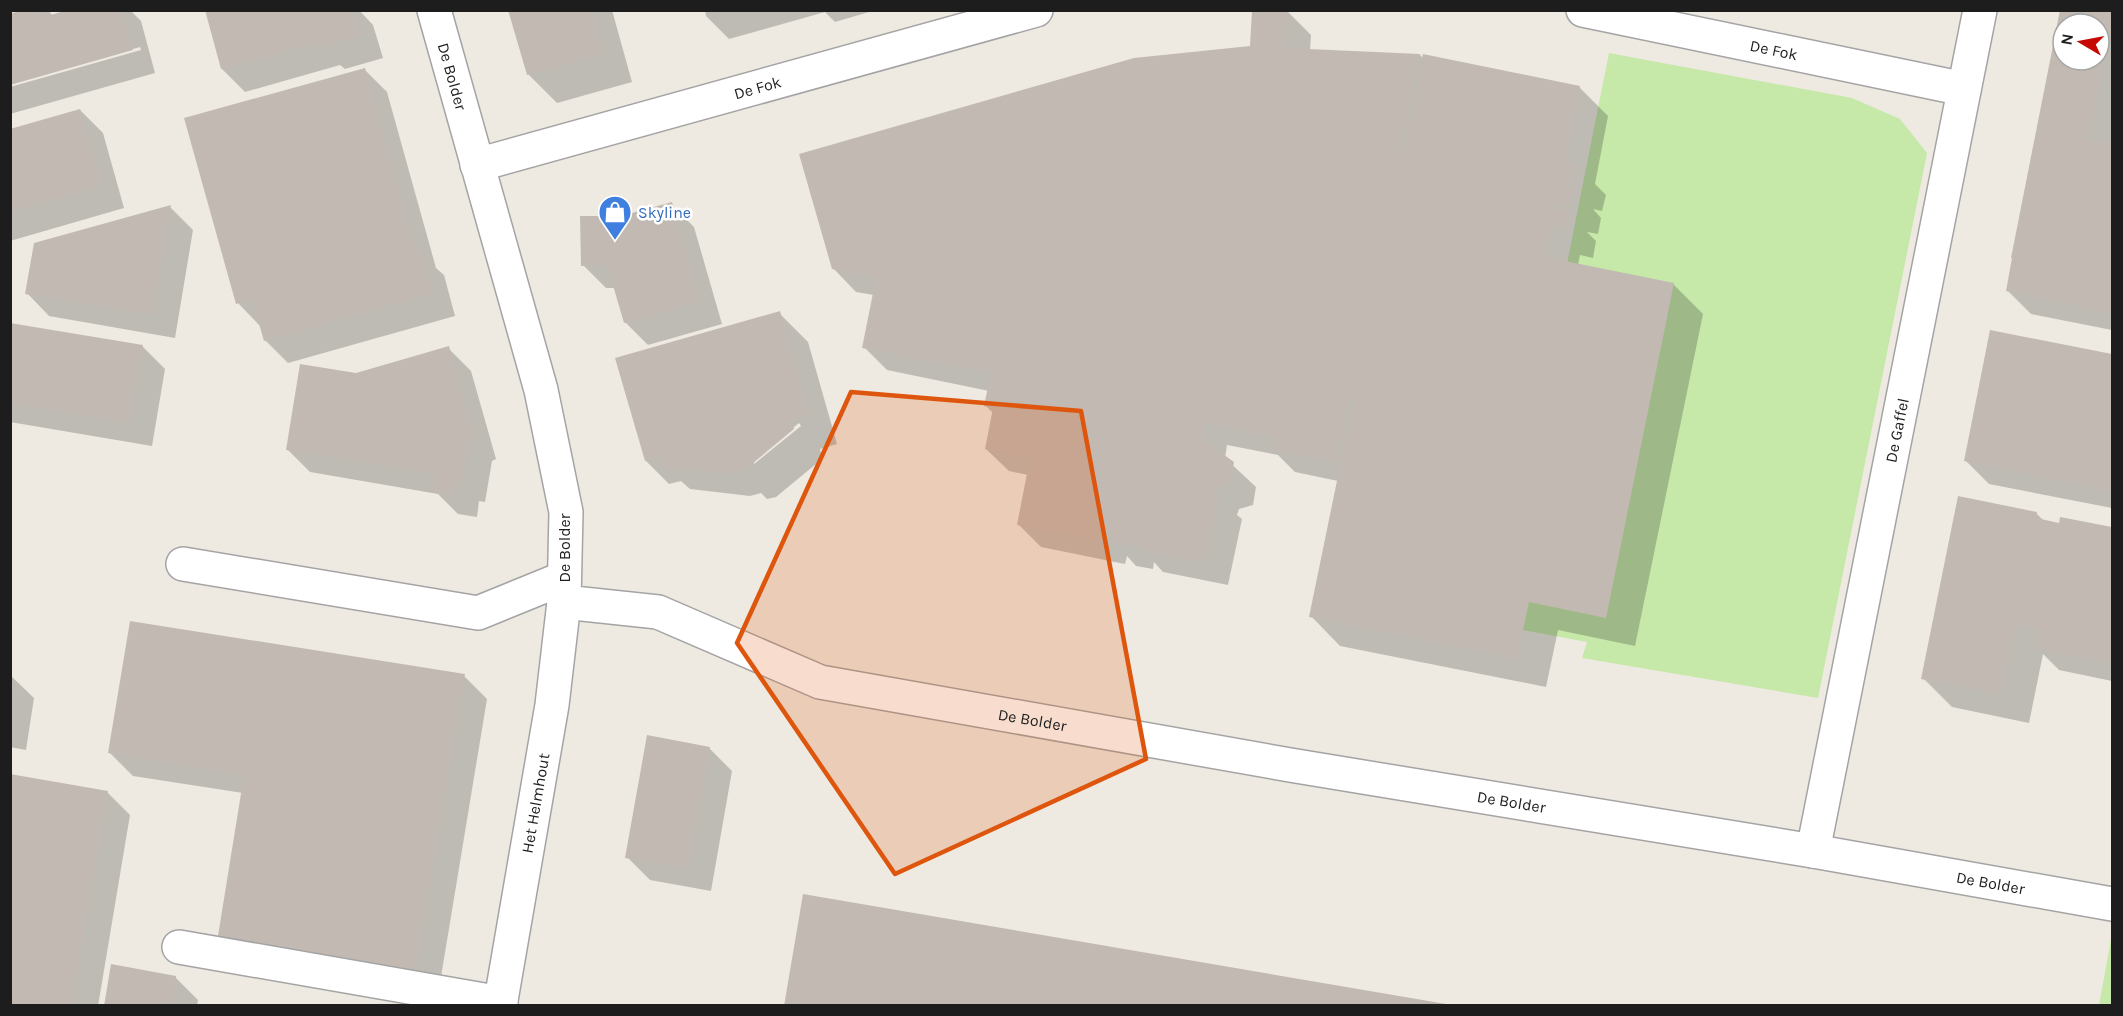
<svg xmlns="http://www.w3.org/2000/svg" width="2123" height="1016" viewBox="0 0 2123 1016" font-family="Karla,sans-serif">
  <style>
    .grass { fill: #c6e8a9 }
    .shadow { fill: #0003; fill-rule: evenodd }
    .building { fill: #c2bab2; fill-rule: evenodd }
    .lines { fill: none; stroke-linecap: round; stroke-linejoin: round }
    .minor-casing { stroke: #a4a4a4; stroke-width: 36 }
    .minor { stroke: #fff; stroke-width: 33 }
    .marked { fill: #de560d; fill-opacity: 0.2; stroke: #de560d; stroke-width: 4.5; stroke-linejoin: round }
    .labels { text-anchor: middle; stroke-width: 5; stroke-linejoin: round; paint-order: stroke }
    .street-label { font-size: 16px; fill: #1d1d1d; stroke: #fff }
    .shop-label { font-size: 16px; fill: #366cbe; stroke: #fff; text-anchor: start }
  </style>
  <rect width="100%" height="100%" fill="#eeeae2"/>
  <!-- grass -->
  <path class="grass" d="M1609,53l243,45 48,21 27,34 -109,545 -236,-40 5,-16 -92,-17z
    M2112,934v71h-13z"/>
  <!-- shadow -->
  <path class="shadow" d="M28,10h20l5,6 21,-6h56l11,11 14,52 -145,41v-27l131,-37 -1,-3 -130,37z
    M206,10h153l14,15 10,33 -38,11 -5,-4 -95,27 -23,-23z
    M510,10h102l20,72 -75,21 -29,-29z
    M705,10h171l-41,12 -10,-10 -96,27 -23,-23z
    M2061,10h51v320l-81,-16 -23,-23zM2063,24h36v36h-36z
    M1288,12l23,23 -1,15 110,5 4,4 155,28 29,29 -13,68 11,11 -4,16 -9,-2 8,9 -3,16 -11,-2 9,9 -3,17 -13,-3 -2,10 95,19 30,30 -68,332 -77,-16 -12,57 -206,-41 -29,-30 27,-135 -43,-9 -17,-17 -51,-10 -2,13 31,29 -3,18 -14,4 -2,6 5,4 -14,66 -65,-13 -9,-10 -1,7 -17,-3 -9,-10 -2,8 -84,-17 -23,-23 10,-49 -19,-4 -23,-22 7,-36 -7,-7 3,-15 -102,-21 -23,-23 10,-52 -18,-3 -23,-24 419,-221z
    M364,69l23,23 49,176 8,7 11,41 -167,47 -23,-23 -4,-13 -23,-24z
    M80,110l23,23 21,75 -114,33v-111z
    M671,204l23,23 28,97 -74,21 -23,-23 -9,-34h-10l-23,-23 39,-48z
    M170,207l23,23 -18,108 -126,-22 -22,-23z
    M779,313l29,29 29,102 -17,5 2,10 -46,38 -9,2 -6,-6 -11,3 -60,-7 -9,-8 -12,3 -23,-23zM799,423l2,3 -47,38v-4z
    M10,324l132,22 23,23 -13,77 -142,-24z
    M1991,332l121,24v152l-123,-24 -23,-23z
    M448,348l23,23 25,88 -4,2 -7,41 -6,-1 -2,16 -19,-3 -20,-20 -128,-22 -23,-23 69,-74z
    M2036,513l9,9 15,3 2,-7 50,10v153l-53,-11 -16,-16 -14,69 -77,-16 -29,-29z
    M10,675l24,23 -8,52 -16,-3z
    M464,676l23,23 -49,296 -195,-202 -110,-17 -23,-23z
    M709,748l23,23 -21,120 -61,-11 -23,-23z
    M107,792l23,23 -32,191h-88z
    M175,977l23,23 -1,6h-92z"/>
  <!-- building -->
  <path class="building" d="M22,10h23l2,6 21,-6h54l11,40 -123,35v-71z
    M205,10h149l7,26 -41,11 -1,-5 -98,27z
    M508,10h84l12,43 -77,22z
    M1252,10h36l-2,38 134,6 -21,104h3l21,-104 157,32 -15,76 12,2 -4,19 -12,-2 -1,4 13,2 -4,19 -13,-3 -1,5 13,3 -4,19 -13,-3 -6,30 129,26 -68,335 -77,-16 -12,57 -208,-42 45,-219 -4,-1 -14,66 -65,-13 2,-13 -68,-14 -3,16 32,23 -4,21 -14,3 -2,8 5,1 -13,68 -68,-14 2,-7 -9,-2 -1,7 -18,-4 1,-7 -9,-1 -1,7 -86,-17 13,-67 -45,-9 8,-41 -9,-2 7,-33 -129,-25 14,-70 -44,-9 -33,-115 335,-96 116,-12z
    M2060,10h52v11l-23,118 23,4v170l-106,-22 6,-33h-1zM2063,24h36v36h-36z
    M365,68l51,184 5,-2 12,43 -169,48 -12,-42 -16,5 -52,-186z
    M80,109l22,77 -92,26v-83z
    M672,202l28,99 -76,22 -17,-58 -26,1 -1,-50h41z
    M171,205l-19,110 -127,-21 9,-51z
    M780,311l29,104 -18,5 3,9 -47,39 -21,6 -61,-7 -3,-10 -17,4 -30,-103z
    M10,323l133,22 -14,79 -119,-21z
    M1990,330l122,24v137l-148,-30z
    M449,346l25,91 -5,1 -7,42 -5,-1 -3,16 -21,-4 3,-16 -150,-25 14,-86 56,9z
    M1958,496l79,16 -1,6 23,5 1,-6 52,10v136l-78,-15 4,-19 -23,-4 -14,69 -80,-15z
    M130,621l335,53 -50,299 -198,-31 27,-167 -136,-22z
    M647,735l63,12 -22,122 -63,-11z
    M10,774l98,17 -37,215h-61z
    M803,894l643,110v2h-662z
    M111,964l65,12 -5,30h-67z"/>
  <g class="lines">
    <!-- minor casing -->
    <g class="minor-casing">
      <g id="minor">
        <path id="s1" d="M434,10l107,380 25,122 -2,90 94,10 162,70 470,83 523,86 299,53"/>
        <path id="s2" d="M1583,10l381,79"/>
        <path id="s3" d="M477,165l559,-155"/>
        <path d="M183,564l295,49 86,-35"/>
        <path id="s4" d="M1813,851l167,-841"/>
        <path d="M179,947l322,56"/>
        <path id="s5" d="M500,1006l52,-301 12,-103"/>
      </g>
    </g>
    <!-- minor -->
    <use href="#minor" class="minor"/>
  </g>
  <!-- marked area -->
  <path class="marked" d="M851,392l230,19 65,348 -251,115 -158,-231z"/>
  <!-- icons -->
  <defs>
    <g id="shop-pin" transform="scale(1.725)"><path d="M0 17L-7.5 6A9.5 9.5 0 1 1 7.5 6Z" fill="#3f7fe0" stroke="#fff"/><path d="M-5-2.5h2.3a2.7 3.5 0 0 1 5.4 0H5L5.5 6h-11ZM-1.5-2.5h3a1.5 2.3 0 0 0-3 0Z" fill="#fff"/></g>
  </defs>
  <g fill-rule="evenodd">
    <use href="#shop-pin" x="615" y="212"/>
  </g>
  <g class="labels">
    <!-- street labels -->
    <g class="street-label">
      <text dy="6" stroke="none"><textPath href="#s2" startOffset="195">De Fok</textPath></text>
      <text dy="6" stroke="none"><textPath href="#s1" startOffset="69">De Bolder</textPath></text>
      <text dy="6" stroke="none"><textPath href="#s3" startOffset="291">De Fok</textPath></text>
      <text dy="6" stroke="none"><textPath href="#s4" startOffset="429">De Gaffel</textPath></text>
      <text transform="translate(564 548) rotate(-90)" y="6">De Bolder</text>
      <text dy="6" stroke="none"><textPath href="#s1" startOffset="1096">De Bolder</textPath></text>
      <text dy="6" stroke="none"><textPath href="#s1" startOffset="1582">De Bolder</textPath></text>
      <text dy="6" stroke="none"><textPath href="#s5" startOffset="206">Het Helmhout</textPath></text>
      <text dy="6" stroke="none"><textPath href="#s1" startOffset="2068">De Bolder</textPath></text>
    </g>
    <!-- shop labels -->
    <g class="shop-label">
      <text x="638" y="218">Skyline</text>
    </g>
  </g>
  <!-- border -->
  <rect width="2123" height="1016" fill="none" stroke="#1d1d1d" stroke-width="24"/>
  <!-- north arrow -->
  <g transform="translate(2081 42) rotate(280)"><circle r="28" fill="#ffffff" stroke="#a5a5a5" stroke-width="1.5"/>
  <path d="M0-4.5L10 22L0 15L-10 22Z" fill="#c60903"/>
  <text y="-9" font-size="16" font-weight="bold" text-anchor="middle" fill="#1d1d1d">N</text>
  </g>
</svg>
